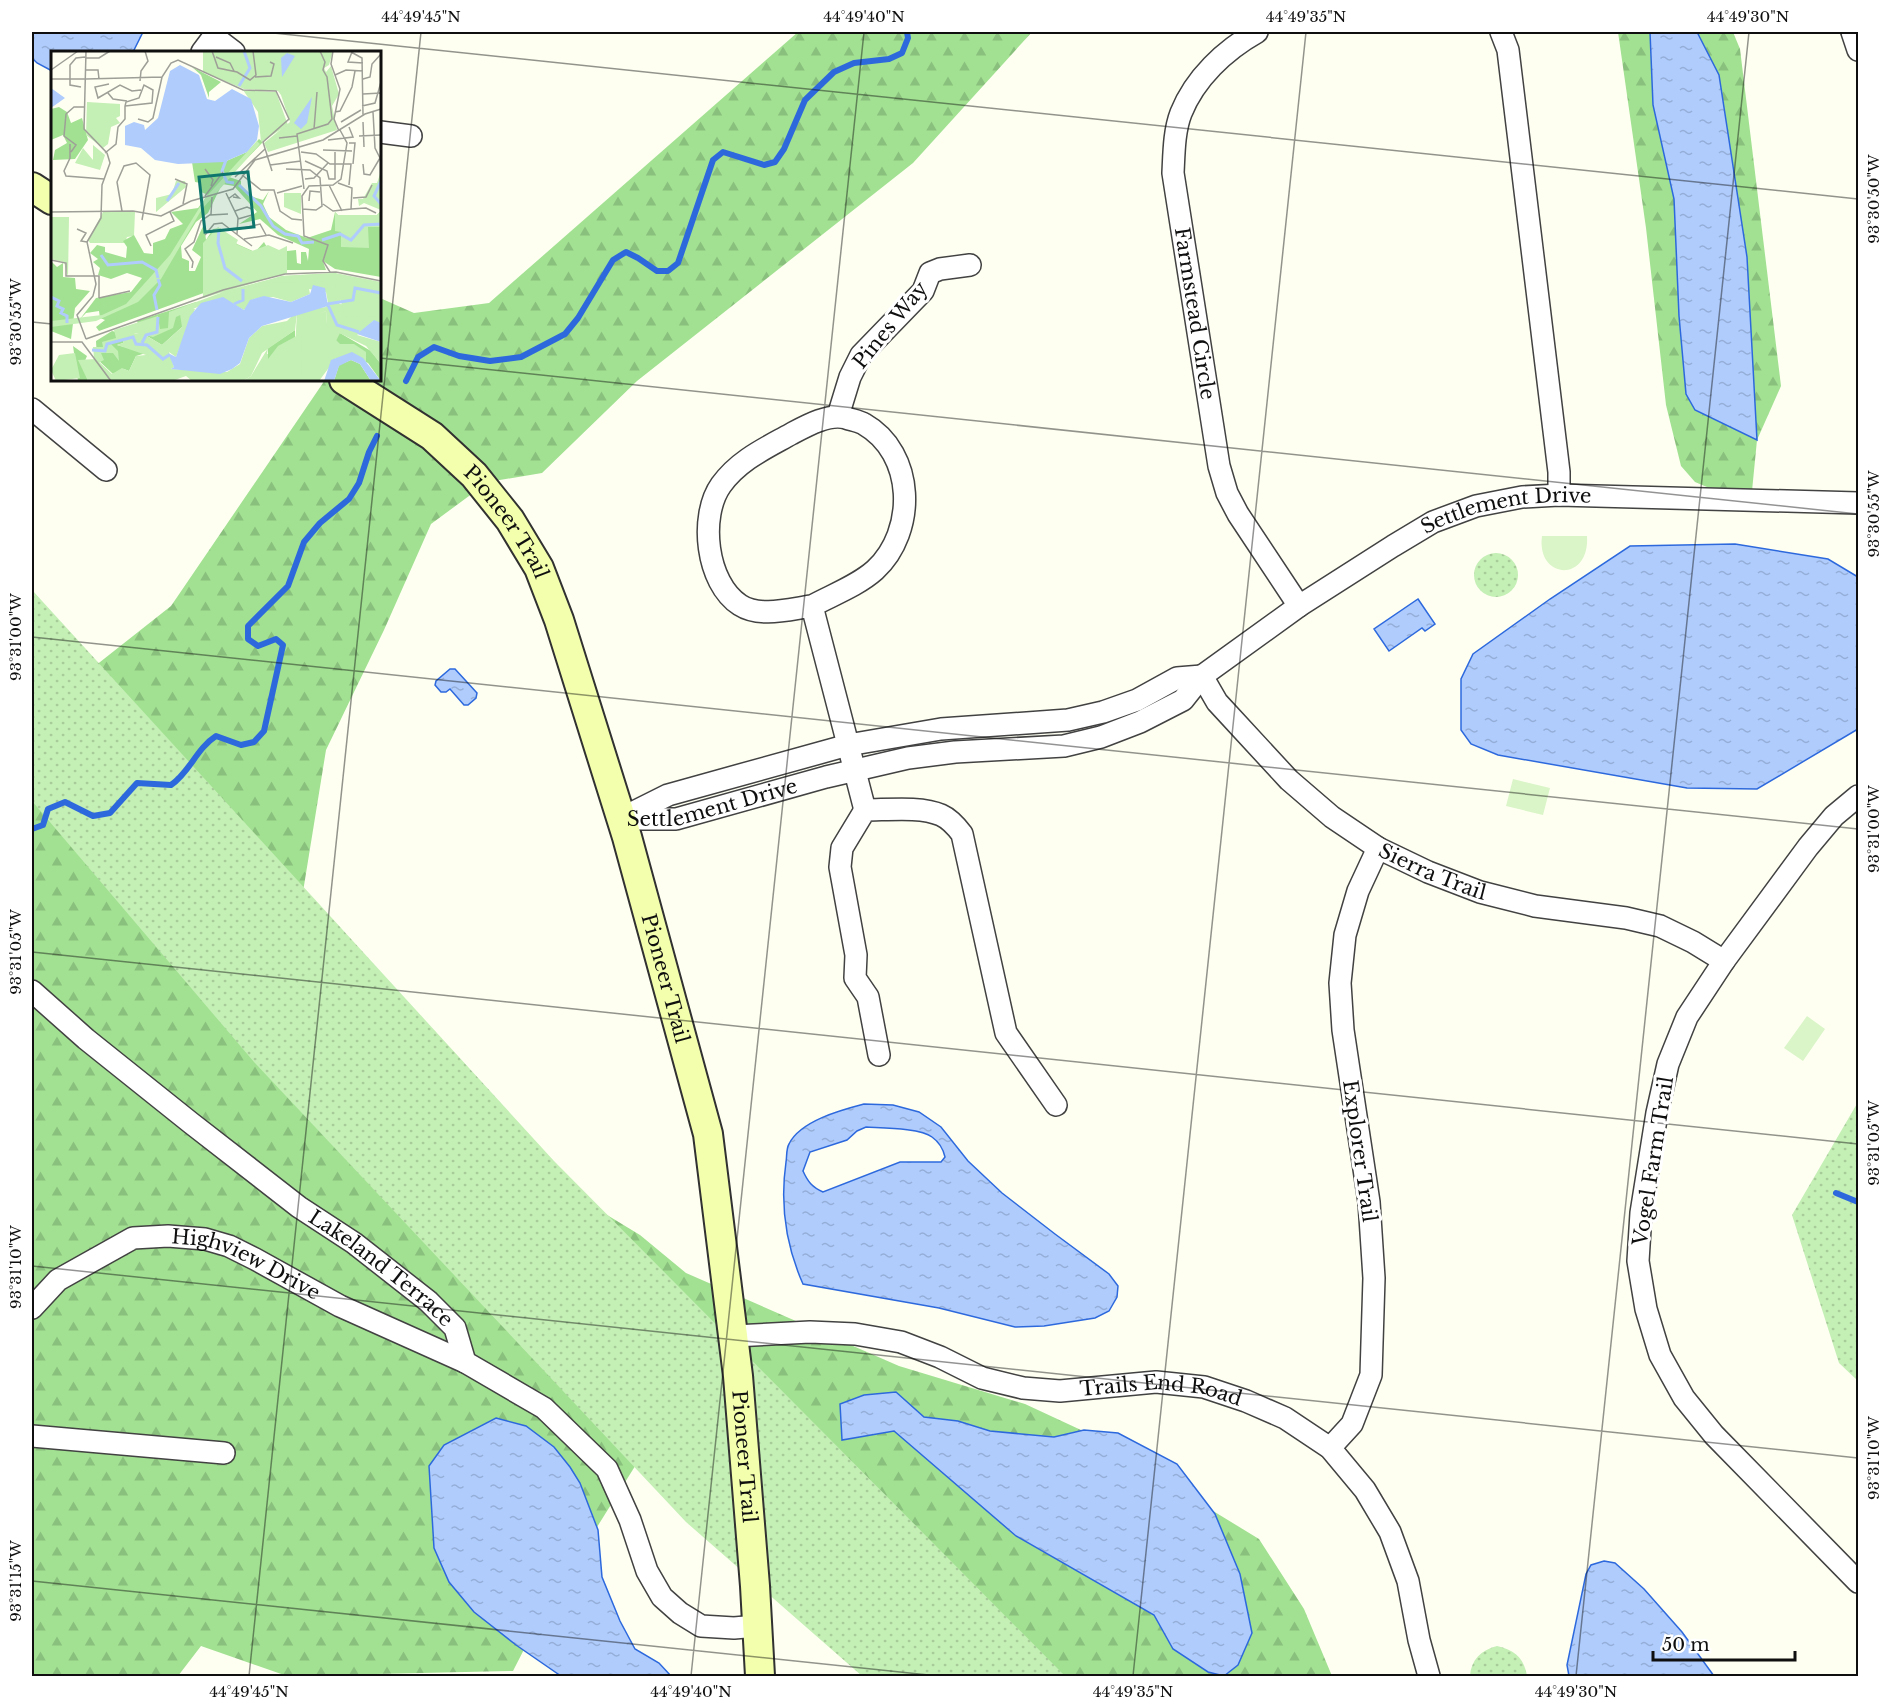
<svg xmlns="http://www.w3.org/2000/svg" width="1890" height="1708" viewBox="0 0 1890 1708" font-family="'Libre Baskerville',serif">
  <style>
    .forest { fill: url(#forest-firs) }
    .park { fill: url(#park-dots) }
    .pitch { fill: #daf5c8 }
    .water { fill: url(#water-ripples); stroke: #2d69dd; stroke-width: 1.5; fill-rule: evenodd }
    .lines { fill: none; stroke-linecap: round; stroke-linejoin: round }
    .stream { stroke: #2d69dd; stroke-width: 6 }
    .minor-casing { stroke: #424242; stroke-width: 24 }
    .secondary-casing { stroke: #313131; stroke-width: 32 }
    .minor { stroke: #fff; stroke-width: 21 }
    .secondary { stroke: #f3ffac; stroke-width: 28 }
    .ticks { fill: none; stroke: #0f0f0f; stroke-width: 1.5; stroke-opacity: 0.45 }
    .labels { text-anchor: middle; stroke-width: 6; stroke-linejoin: round; paint-order: stroke }
    .street-label { font-size: 20px; fill: #0f0f0f; stroke: #fff }
    .inset-river { fill: none; stroke: #afccfd; stroke-width: 3 }
    .inset-road { fill: none; stroke: #9e9f97; stroke-width: 1.5 }
    .view { fill: #0f766e; fill-opacity: 0.15; stroke: #0f766e; stroke-width: 3 }
    .inset-edge { fill: none; stroke: #0f0f0f; stroke-width: 3 }
    .neatline { fill: none; stroke: #0f0f0f; stroke-width: 2 }
    .ticks-label { font-size: 15px; text-anchor: middle; fill: #0f0f0f }
  </style>
  <defs>
    <pattern id="forest-firs" width="22" height="20" patternUnits="userSpaceOnUse" patternTransform="scale(1.5)"><rect width="22" height="20" fill="#a2e192"/><path d="M5 1l3.5 6h-7zM16 11l3.5 6h-7z" fill="#8ac07d"/></pattern>
    <pattern id="park-dots" width="8" height="8" patternUnits="userSpaceOnUse" patternTransform="scale(1.5)"><rect width="8" height="8" fill="#c4efb5"/><path d="M2 2h.1M6 6h.1" fill="none" stroke="#a7cc9a" stroke-width="1.8" stroke-linecap="round"/></pattern>
    <pattern id="water-ripples" width="26" height="14" patternUnits="userSpaceOnUse" patternTransform="scale(1.5)"><rect width="26" height="14" fill="#afccfd"/><path d="M2 4q2-2 4 0t4 0M15 11q2-2 4 0t4 0" fill="none" stroke="#95aed8"/></pattern>
  </defs>
  <rect width="100%" height="100%" fill="#fefff1"/>
  <!-- forest -->
  <path class="forest" d="M798,32h234l-119,131 -276,218 -95,92 -54,9 -57,42 -47,106 -58,120 -30,185 132,171 212,129 46,38 213,93 126,38 112,52 63,47 59,36 45,70 28,67h-402l-288,-221 -103,165 -26,51 -226,5 -86,-30 -23,30h-146v-1086l63,76 76,-60 154,-226h55v-82l34,15 75,-10z
    M1618,32h115l7,17 41,337 -24,54 -5,51 -26,4 -31,-13 -14,-16 -15,-61 -20,-177z"/>
  <!-- park -->
  <path class="park" d="M1474 575a22 22 0 1 1 44 0a22 22 0 1 1-44 0Z
    M32,590l522,571 511,515h-203l-176,-154 -432,-460 -222,-261z
    M1858,1102v279l-19,-18 -47,-148z
    M1497,1646c18,4 27,12 30,30h-57c1,-16 11,-26 27,-30z"/>
  <!-- pitch -->
  <path class="pitch" d="M1542,536h45c3,47 -51,44 -45,0z
    M1513,779l37,9 -7,27 -37,-9z
    M1807,1016l18,13 -22,32 -19,-13z"/>
  <!-- water -->
  <path class="water" d="M32,32h111l-10,20h-81v19l-15,-8 -5,-5z
    M1650,32h47l22,43 28,182 10,183 -62,-30 -9,-16 -7,-78 -5,-117 -21,-94z
    M1735,544l93,15 30,18v152l-101,60 -70,-1 -189,-33 -27,-11 -10,-14v-51l12,-25 77,-55 80,-53z
    M1418,599l17,25 -10,7 -3,-3 -33,23 -15,-22z
    M450,669h5l22,24 -1,5 -8,7h-4l-14,-16 -4,3h-5l-6,-7 1,-4z
    M864,1104l29,1 26,7 22,15 27,34 34,32 53,41 54,40 9,12 -1,11 -8,14 -14,7 -51,8 -29,1 -76,-19 -136,-24c-17,-38 -23,-80 -17,-122 1,-5 0,-13 3,-18 11,-23 52,-34 75,-40zM866,1127c15,1 55,1 66,10 7,5 11,11 13,20l-4,5h-41l-77,30c-11,-5 -15,-10 -20,-21l7,-19 37,-12 10,-9z
    M896,1392l28,25 34,4 32,10 64,6 30,-7 34,3 59,31 38,50 25,60 12,59 -14,32 -14,11 -16,-4 -35,-23 -19,-34 -138,-79 -122,-105 -52,9 -2,-36 24,-9z
    M496,1418l30,8 28,21 16,20 10,16 18,47 4,47 18,44 15,28 24,14 12,13h-110l-45,-31 -42,-33 -25,-30 -15,-34 -5,-82 15,-21z
    M1604,1561l11,2 29,26 38,43 32,44h-145l-2,-11 19,-91 5,-9z"/>
  <g class="lines">
    <!-- stream -->
    <path class="stream" d="M406,381l12,-24 16,-10 25,9 31,5 31,-4 44,-23 13,-16 35,-58 13,-8 12,6 19,13h11l10,-8 35,-103 10,-8 41,13 11,-3 9,-13 21,-49 29,-28 20,-9 35,-4 13,-6 6,-15 -1,-6
      M32,829l11,-4 5,-16 17,-7 28,14 17,-3 27,-30 34,2c19,-13 25,-36 45,-49l25,9 13,-3 10,-11 19,-86 -7,-6 -18,7 -10,-7v-13l40,-40 16,-44 16,-19 29,-24 10,-16 10,-31 8,-16
      M1836,1193l22,9"/>
    <!-- minor casing -->
    <g class="minor-casing">
      <g id="minor">
        <path id="s1" d="M1257,32c-32,18 -62,46 -76,81 -7,18 -7,40 -8,60l46,293 8,27 11,21 61,92"/>
        <path d="M1501,32l7,18 51,422v23"/>
        <path d="M1852,32l6,18"/>
        <path d="M213,36l21,16"/>
        <path d="M202,52l15,-20"/>
        <path d="M380,132l31,4"/>
        <path d="M32,409l74,61"/>
        <path d="M838,416l12,-39 11,-22 62,-64 7,-18 10,-4 30,-4"/>
        <path d="M812,606c20,-11 45,-20 63,-36 42,-39 40,-117 -11,-146 -5,-3 -12,-4 -18,-6 -17,-5 -40,8 -55,16 -25,14 -52,26 -70,51 -22,31 -15,98 19,120 20,13 50,4 72,1l53,204"/>
        <path id="s2" d="M1202,676l15,26 72,78 43,37 46,31 50,24 52,20 55,14 91,12 34,8 33,16 31,19"/>
        <path d="M1858,796l-24,20 -26,31 -84,114 -37,56 -19,47 -11,49 -16,100 -3,48 8,48 14,46 24,43 30,37 144,147"/>
        <path d="M624,817l44,-22 180,-50 93,-16 127,-9 35,-8 34,-12 40,-22 25,-2"/>
        <path id="s3" d="M621,819h55l150,-42 82,-19 47,-6 109,-6 37,-9 39,-15 43,-22 19,-24 97,-70 94,-60 40,-24 43,-16 46,-9 37,-2 299,8"/>
        <path id="s4" d="M32,991l54,48 105,84 108,84 55,36 74,58 27,27 10,34 79,46 63,61 23,51 17,51 15,26 18,16 21,13 33,2 23,-2"/>
        <path d="M879,1055l-11,-58 -13,-19 1,-23 -16,-88 2,-19 23,-38c22,0 56,-4 76,5 9,4 15,11 21,19l44,199 50,72"/>
        <path id="s5" d="M32,1308l26,-28 75,-42 35,-2 37,3 24,7 26,13 85,47 125,56"/>
        <path id="s6" d="M734,1336l76,-4 45,2 46,8 39,15 42,21 41,10 37,3 96,-9 48,5 42,14 39,17 45,30 35,42 25,42 18,49 11,59 10,36"/>
        <path d="M32,1436l192,17"/>
        <path d="M1330,1448l22,-24 19,-49 3,-97 -5,-76 -26,-172 -3,-47 5,-48 13,-44 20,-43"/>
      </g>
    </g>
    <!-- secondary casing -->
    <g class="secondary-casing">
      <g id="secondary">
        <path d="M32,187l20,13"/>
        <path id="s7" d="M344,380l88,56 42,39 36,45 29,48 20,52 68,217 81,297 30,242 17,210 5,90"/>
      </g>
    </g>
    <!-- minor -->
    <use href="#minor" class="minor"/>
    <!-- secondary -->
    <use href="#secondary" class="secondary"/>
  </g>
  <!-- ticks -->
  <path class="ticks" d="M264,32l1594,167M32,322l20,2M380,358l1478,156M32,637l1826,192M32,952l1826,192M32,1266l1826,192M32,1581l906,95M249,1676l172,-1644M691,1676l173,-1644M1133,1676l173,-1644M1576,1676l173,-1644"/>
  <g class="labels">
    <!-- street labels -->
    <g class="street-label">
      <text dy="7" stroke="none"><textPath href="#s1" startOffset="316">Farmstead Circle</textPath></text>
      <text transform="translate(890 325) rotate(-51)" y="7">Pines Way</text>
      <text dy="7" stroke="none"><textPath href="#s3" startOffset="963">Settlement Drive</textPath></text>
      <text dy="7" stroke="none"><textPath href="#s7" startOffset="219">Pioneer Trail</textPath></text>
      <text dy="7" stroke="none"><textPath href="#s3" startOffset="93">Settlement Drive</textPath></text>
      <text dy="7" stroke="none"><textPath href="#s2" startOffset="308">Sierra Trail</textPath></text>
      <text dy="7" stroke="none"><textPath href="#s7" startOffset="705">Pioneer Trail</textPath></text>
      <text transform="translate(1360 1151) rotate(82)" y="7">Explorer Trail</text>
      <text transform="translate(1653 1161) rotate(-81)" y="7">Vogel Farm Trail</text>
      <text dy="7" stroke="none"><textPath href="#s5" startOffset="243">Highview Drive</textPath></text>
      <text dy="7" stroke="none"><textPath href="#s4" startOffset="446">Lakeland Terrace</textPath></text>
      <text dy="7" stroke="none"><textPath href="#s6" startOffset="438">Trails End Road</textPath></text>
      <text dy="7" stroke="none"><textPath href="#s7" startOffset="1191">Pioneer Trail</textPath></text>
    </g>
  </g>
  <!-- overview -->
  <g transform="translate(51 51)">
    <rect width="330" height="330" fill="#fefff1"/>
    <path d="M152,0h130l-4,14 -5,3 2,4 5,-6 8,28 -7,12 5,24 -69,22 -4,-9 26,-21 -9,-27 -3,-4 -34,-2 -41,-17zM52,161h32l-1,24 -7,1 -2,6h-35l-2,-3zM0,166h18l-1,60 -4,-15 -13,-3zM275,260l1,13 13,9 -1,21 -20,27h-76l8,-5 17,-28 -1,6 28,-5 2,-37 20,3z" fill="#c4efb5"/>
    <path d="M141,16l29,15 -12,10v6l-8,-23zM8,56l8,5 4,11 11,-5 6,22 -13,19 -22,1 2,-10 12,-7 -4,-8 -12,5v-31zM208,88l4,3 -34,35 12,4v6l9,9 13,4 6,-9 -6,13 6,13 17,13 21,8 24,-8 4,-18 3,3h39l4,-4v66l-46,-8 -12,-8 3,9h-59l-168,61 -3,-4 9,-7 -5,-2 -1,-7 -13,2 -6,6 16,-21 35,-6 11,-14 -15,-5 -16,6 -13,-4 2,-7 -7,-6 5,-3 -8,-6 7,-8 8,2v5l21,6 1,-11 -4,-6 11,-6 10,18 9,1v-11l12,-4 5,-10 13,-5 -12,-12 27,-4 10,-13 -7,-3v-9l-6,-1 -3,-20h32l23,-10zM171,133l12,2 23,26 -18,12 21,-5 18,16 31,14 -1,12 -2,-9h-5v12l-4,-1 -1,-13 -26,3 -6,-11 -9,10 -18,-8 -17,-16 -7,1 -7,11 -2,-16 -12,26 9,7 -6,14h-6v-10l-7,-3 -1,-12 15,-24 12,-9zM0,210l6,6 6,-4v14l12,1 1,11 14,2 -15,17 -4,31 -20,-8zM145,251l2,4 -10,3 -6,18 -20,18 -20,-12 -5,-12zM244,279v19l-27,25v-26zM61,280l14,3 -3,9 -6,2 29,8 -10,3 -7,15 -5,-2 -11,5 -16,-15 -1,-18zM289,282l31,18 10,13v17l-13,-18 -26,-11 -6,-11zM22,295l14,10 -4,9 5,16h-10zM300,309l9,4 11,17h-37l5,-16z" fill="#a2e192" fill-rule="evenodd"/>
    <path d="M42,94l12,10 -5,15 -25,-7 8,-15 10,12zM125,130h9l1,6 -30,25v-14l16,-4zM285,222l9,17 -6,14 42,2v17l-8,-2 -16,14 24,7v22l-15,-18 -39,-19 -1,-16 -13,7 -16,-5 -2,17 -33,23 -11,23 -8,5h-51l-6,-5 -14,5h-84l-10,-21 18,-1 16,15 10,-6 7,3 7,-15 10,-1 -29,-10 6,-2 3,-9 16,-1 20,12 20,-18 -2,-13 12,-5h3l-19,48 -7,-5 5,15 -3,2 56,3 13,-8 9,-26 13,-12 25,-5 8,-8 10,-3 21,-3 2,-4 -2,-11 -17,-3 1,5 -19,8 -18,-5 -20,2 -9,11 -25,-13 63,-21zM24,302l5,25 -24,3 -5,-11 8,-15z" fill="#c4efb5"/>
    <path d="M192,39l33,2 12,33 -27,17 -3,-30zM36,51l33,2v12l-4,2 4,5 -9,4 -3,17 -5,4 -17,-13zM206,90l3,3 -58,65 -41,70 -23,23 -42,19 -45,6v-6l51,-6 24,-11 44,-49 36,-58zM330,120v39l-17,-7 -5,3 -1,-7h5l9,-16h5zM233,142h17v21l-17,-7zM330,160v16h-13l1,21 -28,-1v-15l-6,-1v-19l3,3h39zM167,176l20,13 -2,4 16,7 16,-6 11,5 8,-4v27l-84,25v-55zM284,222l46,9v35l-36,-1 -9,-33 -1,20 -5,2v-24l-68,2 -34,18 -24,3 -28,13 -3,11 -20,9 -17,-4 -25,11 7,7 1,10 -6,-8h-12l3,7 -6,3 -4,-5 -1,-11h10l-1,-5 14,-4 -2,-8 44,-14 2,13 8,-1 1,-16 57,-21 56,-15zM251,282l-1,42h-24v6h-9v-22l10,-13zM285,289l4,4h14l12,8v16l-9,-9 -21,2z" fill="#c4efb5"/>
    <path d="M236,2l8,3 -13,21 -1,-19zM129,14l19,10 8,24 8,2 17,-12 19,10 8,27 -2,14 -10,12 -23,10 -46,2 -23,-4 -14,-12 -16,-3v-19l9,-4 10,3 1,5 13,-12 12,-47zM0,37l14,10 -14,10zM261,46l-5,26 -6,6 -7,-6zM262,234l12,3 3,18 -66,20 -13,12 -9,25 -8,6 -12,5 -49,-5 3,-2 -6,-14 8,4 14,-41 11,-13 22,-6 21,13 6,-10 14,-4 27,6 19,-8zM323,269l7,3v19l-24,-8zM301,301l11,6 18,23h-10l-11,-17 -9,-4 -12,6 -5,15h-10l7,-21z" fill="#afccfd"/>
    <path class="inset-river" d="M188,35l11,-18 -6,-17M175,109l-4,11 5,11 7,1M330,130l-7,15 7,8M188,134l22,21 12,20 12,8 13,2 4,7 12,-1M116,150l12,-18M168,178l-1,14 7,25 17,13M271,189l18,-6 11,6 13,-15 17,-1M50,204l7,10 34,-3 14,8 2,8M0,246l8,4 -2,5 6,3 -2,4 6,3v7M183,253l9,-4v-11M276,253l26,-4 2,-12 26,5M277,254l9,20 22,7M106,259l-3,-15 6,-10 -2,-6M91,292l4,-8 11,-3 1,-15M41,299l13,1 2,-7 26,-7 3,7 11,1 16,14 6,-4"/>
    <path class="inset-road" d="M161,0l6,17 19,4 13,8 6,-5 -3,-24M282,0l-2,13 9,25 -6,30 5,12M300,1l11,6 1,57M301,1l-4,10 15,1M165,6l14,6 4,8M35,7h13l11,-7M0,19l27,-19M35,19h12l1,9M284,24l11,-5 17,1M204,26l16,-1 3,-12 -4,-2M0,28h35M35,28l76,-2M312,28l7,-2 2,-13 9,-10M89,30l1,-10 7,-10 -3,-10M58,33l-14,3 3,11 22,-13 12,6 9,-1M30,36l-11,-2v-20l6,-7 9,-1M57,42l5,6 14,2M312,43l18,-1M311,55l13,-3 6,-21M284,61l5,-1 12,-24 3,-16M322,61l2,36 5,10M87,68l10,3 5,-4 9,-41 9,-14 7,-3 65,30 33,1 13,28 -26,23 9,29M290,71l20,-12M312,71l1,25M263,78l3,-37M308,85l22,-1M228,87l18,-2M277,89l25,-3 -4,-10M298,92h6l-2,21M19,93v14l-6,13 2,5 38,3M272,99l29,1M20,101l5,-7 -12,-9 2,-22 8,-7h10M250,101l15,2 14,10h21l-2,21M54,102l11,-9 2,-17 7,-8v-13l1,-4 13,-4 5,-13 9,5 -1,13 -27,3M254,110l22,10 2,8h6v-27M312,113l1,10 6,1 10,-17M219,114l31,-4M154,118l8,11 -2,6M235,118l24,1 10,8 2,28 -6,4 -14,-1M191,124l19,15h13l6,21 12,8 10,1M184,126l30,-28M124,128l12,5 -4,20M254,128l9,-1 14,-15M278,134l13,26M253,138l-7,-55 31,-10 4,-5 -5,-42 -4,-7 2,-8 -5,-11M175,142l12,25 -1,16M226,142l25,-7M154,145l18,-24M302,147l13,-1 6,-12M177,148l7,-5 4,4 -6,-1M258,150l1,-10 10,1M272,153l10,7 18,-2 1,-21 -14,-5M300,158l15,-1 10,5M71,160l-5,-29 7,-16 12,-3 14,12 -8,45M184,160l12,-4 5,2v6l-14,4M0,161l82,-1 28,5 30,-15 42,-12 22,-29 68,-20 42,-26 16,-5M159,164l18,-1M26,178l9,4 -5,8 6,1M188,178l21,-5 6,11M154,184l9,-11 8,-1 30,23M193,188l25,-4 24,8M100,195l-5,-11 28,-14 -4,-9M0,209l15,3v13h33v22M141,217l1,-6 -8,-13 9,-7 7,-21 10,-7 1,-17M279,221l-7,-11 5,-16 -24,-9 -2,-40 7,-10 24,-1 8,-6 6,-36 -7,-13M48,247l31,-7M35,288l-9,-24 16,-19 3,-12 -9,-42 14,-24 1,-33 8,-22 -3,-10 -23,-24 2,-78M35,288l137,-49 62,-16 51,-2 45,9M0,291h31l29,39"/>
    <path class="view" d="M197,121l6,55 -49,5 -6,-55z"/>
    <rect width="330" height="330" class="inset-edge"/>
  </g>
  <!-- border -->
  <rect width="1890" height="1708" fill="none" stroke="#ffffff" stroke-width="66"/>
  <!-- scale -->
  <path d="M1653 1651v9h142v-9" fill="none" stroke="#0f0f0f" stroke-width="3"/>
  <text x="1662" y="1651" font-size="18" fill="#0f0f0f" stroke="#ffffff" stroke-width="4.5" paint-order="stroke">50 m</text>
  <rect x="33" y="33" width="1824" height="1642" class="neatline"/>
  <g class="ticks-label">
    <text x="421" y="22">44°49'45"N</text>
    <text x="864" y="22">44°49'40"N</text>
    <text x="1306" y="22">44°49'35"N</text>
    <text x="1748" y="22">44°49'30"N</text>
    <text transform="translate(1874 199) rotate(-90)" y="5">93°30'50"W</text>
    <text transform="translate(16 322) rotate(-90)" y="5">93°30'55"W</text>
    <text transform="translate(1874 514) rotate(-90)" y="5">93°30'55"W</text>
    <text transform="translate(16 637) rotate(-90)" y="5">93°31'00"W</text>
    <text transform="translate(1874 829) rotate(-90)" y="5">93°31'00"W</text>
    <text transform="translate(16 952) rotate(-90)" y="5">93°31'05"W</text>
    <text transform="translate(1874 1143) rotate(-90)" y="5">93°31'05"W</text>
    <text transform="translate(16 1267) rotate(-90)" y="5">93°31'10"W</text>
    <text transform="translate(1874 1458) rotate(-90)" y="5">93°31'10"W</text>
    <text transform="translate(16 1581) rotate(-90)" y="5">93°31'15"W</text>
    <text x="249" y="1697">44°49'45"N</text>
    <text x="691" y="1697">44°49'40"N</text>
    <text x="1133" y="1697">44°49'35"N</text>
    <text x="1576" y="1697">44°49'30"N</text>
  </g>
</svg>
